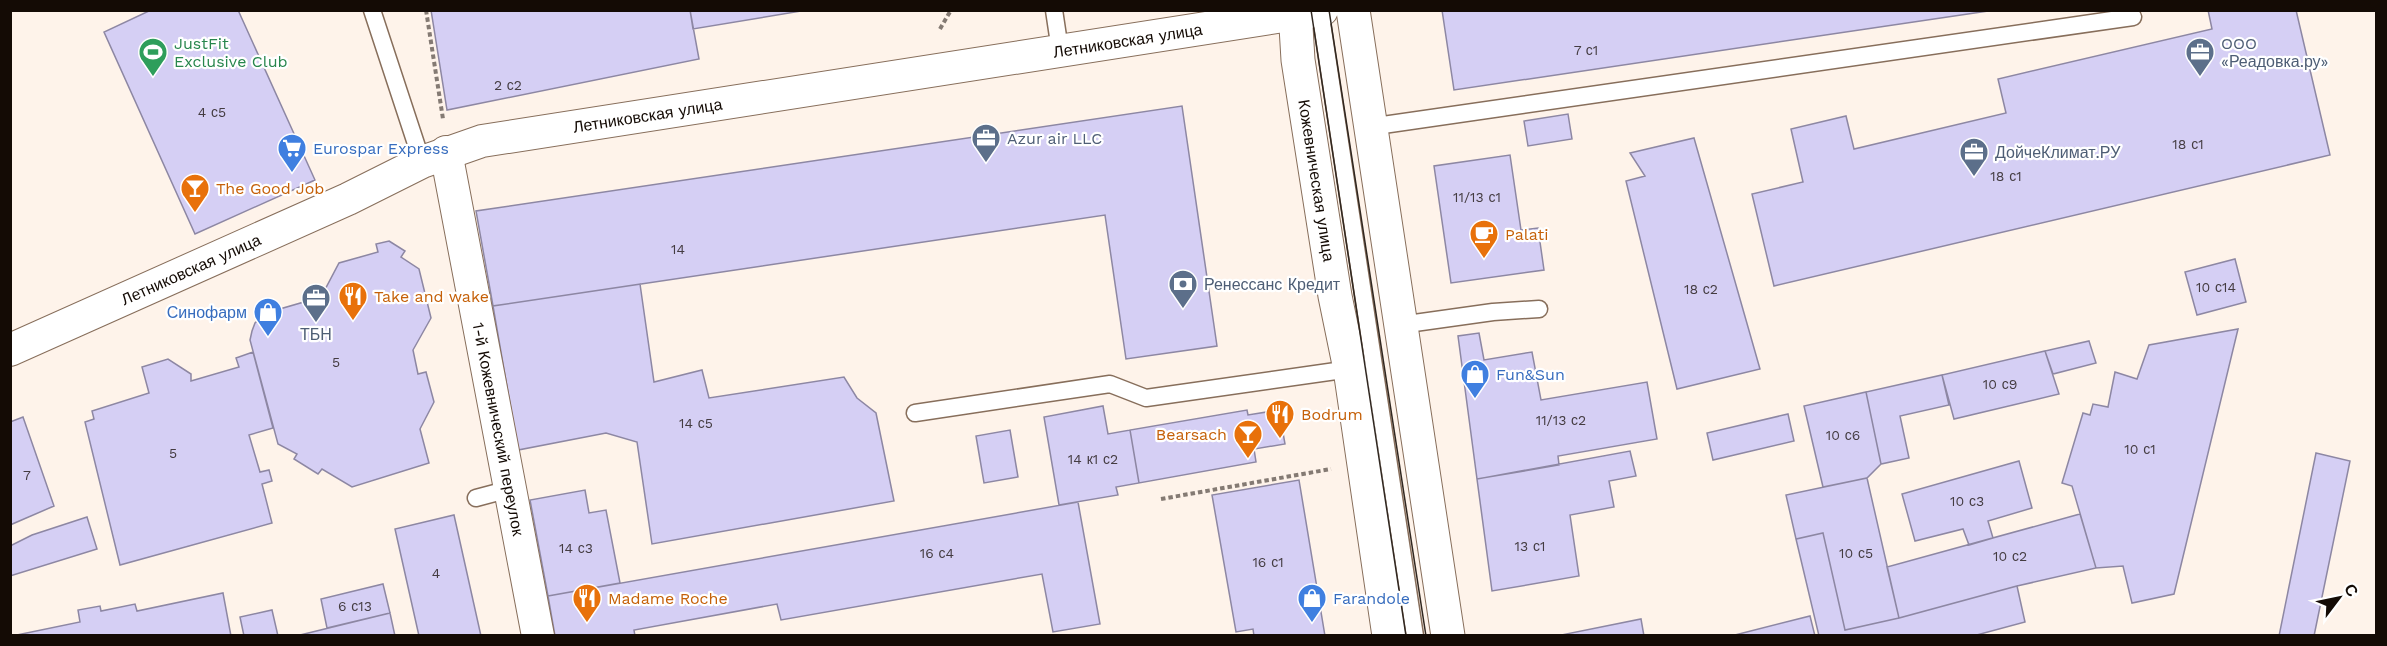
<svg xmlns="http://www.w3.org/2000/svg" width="2387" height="646" viewBox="0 0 2387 646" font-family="'Work Sans',sans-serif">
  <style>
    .building { fill: #d5cff4; stroke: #8d87a3; stroke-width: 1.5 }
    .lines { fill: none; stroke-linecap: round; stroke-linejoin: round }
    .service-casing { stroke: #876e5b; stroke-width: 19 }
    .minor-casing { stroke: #876e5b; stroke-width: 34 }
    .secondary-casing { stroke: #876e5b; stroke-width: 35 }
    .path { stroke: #847a73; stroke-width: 4; stroke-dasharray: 4.5 3; stroke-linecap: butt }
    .service { stroke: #fff; stroke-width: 16 }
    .minor { stroke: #fff; stroke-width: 32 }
    .secondary { stroke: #fff; stroke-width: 33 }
    .tram { stroke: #302720; stroke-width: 1.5 }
    .labels { text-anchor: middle; stroke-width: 4.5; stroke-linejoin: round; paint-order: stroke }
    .number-label { font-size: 14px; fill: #443c41 }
    .street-label { font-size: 16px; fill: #140b05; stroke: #fff }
    .leisure-label { font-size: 16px; fill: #27864d; stroke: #fff; text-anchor: start }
    .service-label { font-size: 16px; fill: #4e5e75; stroke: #fff; text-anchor: start }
    .shop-label { font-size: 16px; fill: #366cbe; stroke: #fff; text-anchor: start }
    .food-label { font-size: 16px; fill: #c56008; stroke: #fff; text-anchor: start }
  </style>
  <rect width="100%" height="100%" fill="#fef3ea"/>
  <!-- building -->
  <path class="building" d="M151,10h87l77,170 -120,54 -91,-202z
    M431,10h259l9,49 -252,51z
    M690,10h117l-114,19z
    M1442,10h553l-541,80z
    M2208,10h88l34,145 -556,131 -22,-92 51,-12 -12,-53 55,-13 8,33 152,-36 -8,-34 214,-50z
    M1182,106l35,240 -91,13 -21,-144 -612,91 -17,-95z
    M1568,114l4,25 -44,7 -4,-25z
    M1694,138l66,231 -83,20 -51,-208 19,-5 -15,-23z
    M1510,155l11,75 17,-2 6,42 -93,13 -17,-117z
    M389,241l16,10 -4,6 18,12 12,49 -18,32 5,24 8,-2 8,30 -14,27 9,34 -77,24 -30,-18 -4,5 -24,-15 3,-5 -19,-10 -28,-104 2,-9 3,-8 11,-10 55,-16 18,-34 39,-11 -2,-8z
    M2235,259l11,43 -49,13 -12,-43z
    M640,284l14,98 48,-12 7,28 135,-21 13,21 19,15 18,88 -242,43 -15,-102 -31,-9 -88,17 -25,-144z
    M2238,329l-64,265 -42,9 -9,-37 -27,2 -24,-82 -10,-3 21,-70 7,2 3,-11 15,3 7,-35 22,7 12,-34z
    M1479,333l5,27 48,-8 9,48 106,-18 10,57 -99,17 1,9 -82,14 -19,-143z
    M2089,341l7,22 -43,11 -8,-23z
    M2045,351l14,43 -105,25 -12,-44z
    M253,352l20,76 -24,7 11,37 9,-2 3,11 -10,3 10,39 -152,42 -35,-143 9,-3 -2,-8 57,-18 -7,-26 26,-8 23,15v7l48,-14 -3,-9z
    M1942,375l7,30 -49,11 9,42 -28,6 -15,-72z
    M1866,392l15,72 -14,14 -44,9 -19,-81z
    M1103,406l5,28 22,-4 9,53 -23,4 2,8 -59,10 -15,-88z
    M1247,410l1,5 31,-5 6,34 -31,5 2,13 -117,21 -9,-53z
    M1788,414l6,27 -81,19 -6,-27z
    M23,417l31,89 -44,19v-103z
    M1010,430l8,47 -34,6 -8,-47z
    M1630,451l6,25 -27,5 5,26 -44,8 9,61 -87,15 -15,-112z
    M2316,453l34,8 -36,175h-35z
    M2019,461l13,47 -44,13 5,17 -24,7 -6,-16 -48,12 -13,-47z
    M1867,478l32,140 -54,12 -22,-97 -27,6 -10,-44z
    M1299,480l26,156h-71l-1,-7 -17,3 -24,-137z
    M585,490l4,23 17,-3 14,73 -72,13 -18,-96z
    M1078,502l22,122 -47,8 -11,-58 -261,46 -4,-16 -143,26 1,6h-80l-7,-40z
    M2080,514l16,54 -79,18 -118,32 -12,-51z
    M454,515l27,121h-62l-24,-107z
    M87,517l10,32 -87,27v-30l22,-11z
    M1823,533l22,97 54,-12 118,-32 8,36 -52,14h-154l-23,-97z
    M383,584l7,29 -63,15 -6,-29z
    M223,593l8,43h-219l68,-14 -2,-12 22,-4 1,5 34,-7 2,7z
    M272,610l6,26h-34l-4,-19z
    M390,613l5,23h-99z
    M1810,616l5,20h-84z
    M1641,619l3,17h-83v-1z"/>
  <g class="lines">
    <!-- service casing -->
    <g class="service-casing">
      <path id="service" d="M372,10l50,152
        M1054,10l6,40
        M1320,10l95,626
        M1369,127l764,-110
        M1400,325l93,-13 46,-3
        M915,413l195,-29 36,14 204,-29
        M476,498l34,-9"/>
    </g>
    <!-- minor casing -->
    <g class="minor-casing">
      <g id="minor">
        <path id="s1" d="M446,152l92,484"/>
        <path id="s2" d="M10,350l338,-151 74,-37 60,-21 840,-131"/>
      </g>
    </g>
    <!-- secondary casing -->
    <g class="secondary-casing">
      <g id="secondary">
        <path id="s3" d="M1295,10l3,50 37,236 15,73 39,267"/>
        <path d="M1353,10l95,626"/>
      </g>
    </g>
    <!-- path -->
    <path class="path" d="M426,10l17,109
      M940,29l11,-19
      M1161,499l170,-30"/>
    <!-- service -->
    <use href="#service" class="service"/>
    <!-- minor -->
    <use href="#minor" class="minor"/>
    <!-- secondary -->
    <use href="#secondary" class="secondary"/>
    <!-- tram -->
    <path class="tram" d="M1311,10l95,626
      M1329,10l97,626"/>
  </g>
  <!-- icons -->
  <defs>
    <g id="stadium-pin" transform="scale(1.5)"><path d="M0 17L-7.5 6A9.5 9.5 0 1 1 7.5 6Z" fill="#2e9e5b" stroke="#fff"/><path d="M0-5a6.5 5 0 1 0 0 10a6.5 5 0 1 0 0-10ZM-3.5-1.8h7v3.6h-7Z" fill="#fff"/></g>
    <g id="office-pin" transform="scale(1.5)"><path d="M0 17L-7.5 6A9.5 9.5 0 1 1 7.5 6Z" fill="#5c6f8a" stroke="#fff"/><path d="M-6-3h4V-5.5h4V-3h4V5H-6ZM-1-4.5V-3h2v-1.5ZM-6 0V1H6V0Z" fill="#fff"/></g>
    <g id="supermarket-pin" transform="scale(1.5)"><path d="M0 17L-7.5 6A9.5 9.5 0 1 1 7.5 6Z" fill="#3f7fe0" stroke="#fff"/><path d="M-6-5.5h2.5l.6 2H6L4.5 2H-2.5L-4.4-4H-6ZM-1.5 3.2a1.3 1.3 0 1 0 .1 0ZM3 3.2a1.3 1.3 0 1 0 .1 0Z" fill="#fff"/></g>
    <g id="bar-pin" transform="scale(1.5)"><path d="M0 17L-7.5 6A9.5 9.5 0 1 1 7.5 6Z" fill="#e8710a" stroke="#fff"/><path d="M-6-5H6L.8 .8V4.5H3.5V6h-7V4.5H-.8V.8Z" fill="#fff"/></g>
    <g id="cafe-pin" transform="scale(1.5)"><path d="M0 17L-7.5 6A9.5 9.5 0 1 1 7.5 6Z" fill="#e8710a" stroke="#fff"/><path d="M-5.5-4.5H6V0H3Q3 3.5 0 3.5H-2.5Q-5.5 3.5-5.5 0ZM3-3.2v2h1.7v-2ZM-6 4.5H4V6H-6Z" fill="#fff"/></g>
    <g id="bank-pin" transform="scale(1.5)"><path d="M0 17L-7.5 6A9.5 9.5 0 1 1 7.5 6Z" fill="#5c6f8a" stroke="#fff"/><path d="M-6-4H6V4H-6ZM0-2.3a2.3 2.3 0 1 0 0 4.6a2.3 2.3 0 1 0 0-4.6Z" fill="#fff"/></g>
    <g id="restaurant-pin" transform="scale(1.5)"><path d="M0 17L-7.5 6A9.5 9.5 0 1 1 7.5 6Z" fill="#e8710a" stroke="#fff"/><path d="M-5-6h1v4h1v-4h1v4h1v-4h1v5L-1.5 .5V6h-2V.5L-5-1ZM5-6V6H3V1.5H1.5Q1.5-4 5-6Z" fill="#fff"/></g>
    <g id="shop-pin" transform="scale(1.5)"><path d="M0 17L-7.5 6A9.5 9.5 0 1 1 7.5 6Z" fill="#3f7fe0" stroke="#fff"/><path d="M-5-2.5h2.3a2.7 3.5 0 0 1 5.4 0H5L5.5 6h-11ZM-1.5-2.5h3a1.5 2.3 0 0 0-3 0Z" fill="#fff"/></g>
  </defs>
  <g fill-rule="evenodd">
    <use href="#stadium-pin" x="153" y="52"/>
    <use href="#office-pin" x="2200" y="52"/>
    <use href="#office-pin" x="986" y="138"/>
    <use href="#supermarket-pin" x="292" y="148"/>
    <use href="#office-pin" x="1974" y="152"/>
    <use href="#bar-pin" x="195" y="188"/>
    <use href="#cafe-pin" x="1484" y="234"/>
    <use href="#bank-pin" x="1183" y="284"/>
    <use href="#restaurant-pin" x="353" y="296"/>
    <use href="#office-pin" x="316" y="298"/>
    <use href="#shop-pin" x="268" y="312"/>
    <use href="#shop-pin" x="1475" y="374"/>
    <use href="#restaurant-pin" x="1280" y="414"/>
    <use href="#bar-pin" x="1248" y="434"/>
    <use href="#restaurant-pin" x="587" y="598"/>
    <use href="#shop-pin" x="1312" y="598"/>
  </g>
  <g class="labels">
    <!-- number labels -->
    <g class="number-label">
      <text x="1586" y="55">7 с1</text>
      <text x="508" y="90">2 с2</text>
      <text x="212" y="117">4 с5</text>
      <text x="2188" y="149">18 с1</text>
      <text x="2006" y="181">18 с1</text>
      <text x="1477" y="202">11/13 с1</text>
      <text x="678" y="254">14</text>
      <text x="2216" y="292">10 с14</text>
      <text x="1701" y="294">18 с2</text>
      <text x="336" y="367">5</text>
      <text x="2000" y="389">10 с9</text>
      <text x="1561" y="425">11/13 с2</text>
      <text x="696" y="428">14 с5</text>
      <text x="1843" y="440">10 с6</text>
      <text x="2140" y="454">10 с1</text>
      <text x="173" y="458">5</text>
      <text x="1093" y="464">14 к1 с2</text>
      <text x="27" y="480">7</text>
      <text x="1967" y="506">10 с3</text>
      <text x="1530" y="551">13 с1</text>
      <text x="576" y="553">14 с3</text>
      <text x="937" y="558">16 с4</text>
      <text x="1856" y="558">10 с5</text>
      <text x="2010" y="561">10 с2</text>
      <text x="1268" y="567">16 с1</text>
      <text x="436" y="578">4</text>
      <text x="355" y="611">6 с13</text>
    </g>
    <!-- street labels -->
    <g class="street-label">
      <text dy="6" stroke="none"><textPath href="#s2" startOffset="1170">Летниковская улица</textPath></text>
      <text dy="6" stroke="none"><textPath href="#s2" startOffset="684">Летниковская улица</textPath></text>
      <text dy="6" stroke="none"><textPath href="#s3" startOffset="172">Кожевническая улица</textPath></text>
      <text dy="6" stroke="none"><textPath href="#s2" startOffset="198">Летниковская улица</textPath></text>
      <text dy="6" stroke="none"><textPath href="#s1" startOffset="282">1-й Кожевнический переулок</textPath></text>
    </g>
    <!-- leisure labels -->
    <g class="leisure-label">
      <text x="174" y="49">JustFit<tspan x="174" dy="18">Exclusive Club</tspan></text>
    </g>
    <!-- service labels -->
    <g class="service-label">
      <text x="2221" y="49">OOO<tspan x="2221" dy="18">«Реадовка.ру»</tspan></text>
      <text x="1007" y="144">Azur air LLC</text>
      <text x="1995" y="158">ДойчеКлимат.РУ</text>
      <text x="1204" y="290">Ренессанс Кредит</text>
      <text x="316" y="340" text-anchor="middle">ТБН</text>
    </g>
    <!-- shop labels -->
    <g class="shop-label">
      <text x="313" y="154">Eurospar Express</text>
      <text x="247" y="318" text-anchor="end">Синофарм</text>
      <text x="1496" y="380">Fun&amp;Sun</text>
      <text x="1333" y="604">Farandole</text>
    </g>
    <!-- food labels -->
    <g class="food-label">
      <text x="216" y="194">The Good Job</text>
      <text x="1505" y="240">Palati</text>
      <text x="374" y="302">Take and wake</text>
      <text x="1301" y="420">Bodrum</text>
      <text x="1227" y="440" text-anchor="end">Bearsach</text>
      <text x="608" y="604">Madame Roche</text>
    </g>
  </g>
  <!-- border -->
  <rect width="2387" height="646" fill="none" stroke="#140b05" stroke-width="24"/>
  <!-- north arrow -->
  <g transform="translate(2339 598) rotate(58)" stroke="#ffffff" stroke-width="4.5" paint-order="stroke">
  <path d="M0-4.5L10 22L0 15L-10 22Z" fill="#140b05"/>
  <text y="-9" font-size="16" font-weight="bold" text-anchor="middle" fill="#140b05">С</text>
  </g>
</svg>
